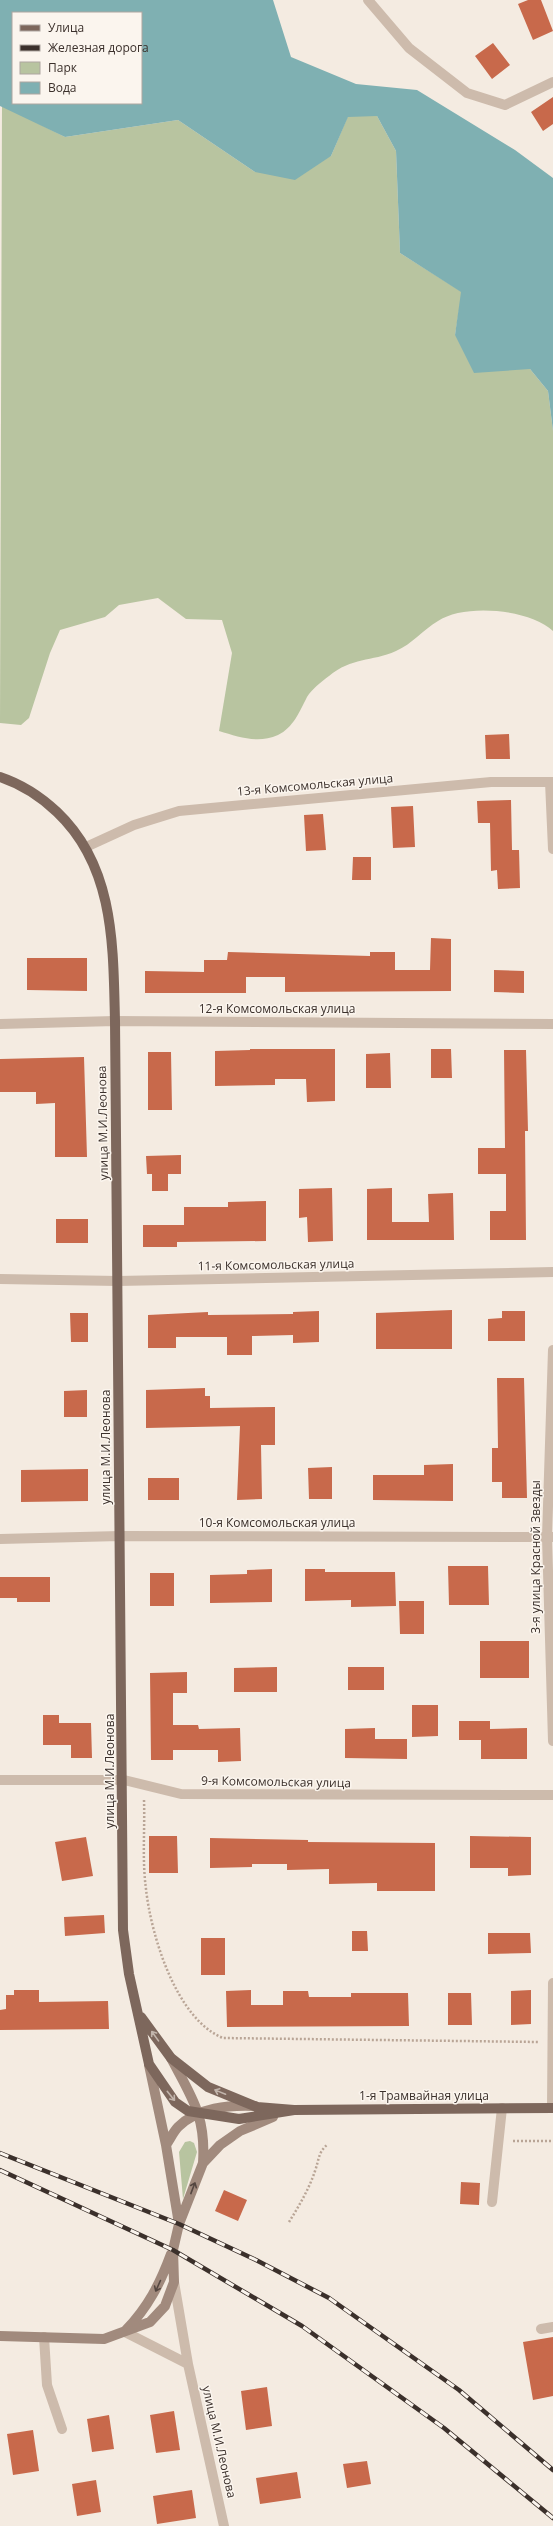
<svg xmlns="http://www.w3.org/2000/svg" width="553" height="2526" viewBox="0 0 553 2526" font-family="'Open Sans',sans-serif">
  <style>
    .green { fill: #b8c4a0 }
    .water { fill: #7fb0b2; fill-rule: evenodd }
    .building { fill: #c8694b }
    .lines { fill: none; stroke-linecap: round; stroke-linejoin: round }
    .path { stroke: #b9a596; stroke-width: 2.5; stroke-dasharray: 2 2; stroke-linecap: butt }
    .service { stroke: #cdbbac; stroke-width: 10 }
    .minor { stroke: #cdbbac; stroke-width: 10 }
    .secondary { stroke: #a18a7d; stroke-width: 10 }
    .primary { stroke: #7d675c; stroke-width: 10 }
    .rail-casing { stroke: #3b302b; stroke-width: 4.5 }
    .rail { stroke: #fbf5ee; stroke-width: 3; stroke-dasharray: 9; stroke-linecap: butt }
    .oneway { stroke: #c2b5ac }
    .oneway2 { stroke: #544640 }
    .labels { text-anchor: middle; stroke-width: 3; stroke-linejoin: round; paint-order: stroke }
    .street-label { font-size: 12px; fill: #3b302b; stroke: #fbf5ee }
  </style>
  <rect width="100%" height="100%" fill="#f4ebe1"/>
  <!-- green -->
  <path class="green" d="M2,105l63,32 113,-17 77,52 76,-16 17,-40h29l19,35 4,102 62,39 -7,43 75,34 18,22 5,40v200c-23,-22 -89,-28 -115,-10 -15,9 -26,23 -42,30 -25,11 -44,6 -67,25 -8,6 -17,13 -22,21 -7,14 -14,31 -29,38 -20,9 -39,2 -59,-4l13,-78 -10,-33 -36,-1 -28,-21 -39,7 -14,12 -45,13 -10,23 -21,65 -8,7 -21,-2z
    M190,2141l4,2 3,9 -14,47 -4,-47 6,-10z"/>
  <!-- water -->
  <path class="water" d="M0,0h273l18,57 65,27 61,6 98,60 38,28v253l-5,-40 -18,-22 -56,4 -19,-38 6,-43 -61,-39 -4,-102 -19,-35 -29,1 -17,39 -36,24 -40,-8 -77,-52 -113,17 -65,-31zM13,13h128v90h-128z"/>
  <!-- building -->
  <path class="building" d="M528,0h13l12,31 -20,9 -15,-36z
    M493,43l17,22 -18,14 -17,-23z
    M553,97v27l-10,7 -12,-19z
    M509,734l1,25h-24l-1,-24z
    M511,800l1,50h7l1,38 -22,1 -1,-19 -6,1 -1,-48h-12l-1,-22z
    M413,806l2,41 -22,1 -2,-41z
    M323,814l3,36 -20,1 -2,-36z
    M353,857h18v23h-19z
    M431,938l20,1v52l-166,1v-15h-39v16h-101v-22l59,1v-12h23l1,-8 142,4v-4h25v18h35z
    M27,958h60v33l-60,-1z
    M494,970l30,1v22l-30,-1z
    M250,1049h85v52l-28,1 -1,-23h-31v6l-60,1v-35l35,-1z
    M431,1049h20l1,29h-21z
    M504,1050h22l2,81h-3l1,109h-36v-29h16v-37h-28v-26h27z
    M148,1052h23l1,58h-24z
    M390,1053l1,35h-25v-34z
    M84,1057l3,100h-32v-54l-19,1v-12h-36v-33z
    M181,1155v19h-13v17h-16v-17h-5l-1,-18z
    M332,1188l1,53 -25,1 -1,-25 -8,1v-29z
    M392,1188v34h37l-1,-28 25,-1 1,47h-87v-51z
    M266,1201v40l-89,1v5h-34v-22h41v-18h44v-5z
    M56,1219h32v24h-32z
    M452,1310v39h-76v-36z
    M319,1311v31l-26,1v-8l-41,1v19h-25v-18h-51v11h-28v-33l60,-3v3l85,-1v-2z
    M502,1311h23v30h-37v-22l14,-1z
    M70,1313h18v29h-17z
    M497,1378h27l3,120h-25v-16h-10v-34h6z
    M205,1388v8h5v12l65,-1v38h-14l1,54 -25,1 3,-74 -94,2v-38z
    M87,1390v27h-23v-26z
    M453,1464v37l-80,-1v-25h51v-10z
    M332,1467v32h-23l-1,-31z
    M88,1469v32l-67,1v-32z
    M148,1478h31v22h-31z
    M448,1566h40l1,39h-40z
    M272,1569v33l-62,1v-28l37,-1v-4z
    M305,1569h20v3h70l1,34 -45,1v-7l-46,1z
    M150,1573h24v33h-24z
    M0,1577h50v25h-33v-4h-17z
    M399,1601h25v33h-24z
    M480,1641h49v37h-49z
    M277,1667v25h-43v-24z
    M348,1667h36v23h-36z
    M187,1672v21h-14v32h25l1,4 41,-1 1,33 -23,1v-12h-45v10h-22l-1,-87z
    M412,1705h26v31l-26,1z
    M43,1715h16v8h32l1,35h-21v-13h-28z
    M459,1721h31v8l37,-1v31h-46v-19h-22z
    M375,1728v11h32v20l-62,-1v-29z
    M149,1836h28l1,37h-29z
    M470,1836l61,1v38l-23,1v-8h-38z
    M86,1837l7,39 -31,5 -7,-39z
    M210,1838l98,2v2l127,1v48h-58v-8l-48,1v-15l-42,1v-6h-35v3l-42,1z
    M104,1915l1,18 -40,3 -1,-19z
    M352,1931h15l1,20h-16z
    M488,1933h42l1,20 -43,1z
    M201,1938h24v37h-24z
    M14,1990h25v12l69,-1 1,28 -109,1v-20l6,-1v-14h8z
    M251,1990v15h32v-14h25l1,6h42v-4h57l1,33 -182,1 -1,-36z
    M531,1990v34l-20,1v-34z
    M448,1993h23l1,32h-24z
    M461,2182l19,1 -1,22 -19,-1z
    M224,2190l23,10 -9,21 -23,-10z
    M553,2337v59l-20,4 -10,-58z
    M267,2387l5,39 -26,4 -5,-39z
    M174,2411l6,39 -24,3 -6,-38z
    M109,2415l5,34 -22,3 -5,-33z
    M33,2430l6,41 -26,4 -6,-41z
    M367,2461l4,23 -24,4 -4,-24z
    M297,2472l4,26 -41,6 -4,-26z
    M96,2480l5,32 -24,4 -5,-32z
    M192,2490l4,28 -39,6 -4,-28z"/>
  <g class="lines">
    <!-- path -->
    <path class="path" d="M144,1800c1,29 -2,60 2,89 5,46 30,130 77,149l316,4
      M513,2141h40
      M289,2222c10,-16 20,-33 26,-51 4,-11 3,-19 13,-27"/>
    <!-- service -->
    <path class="service" d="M492,2202l10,-94
      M44,2337l3,48 15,44"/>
    <!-- minor -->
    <path class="minor" d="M368,0l41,48 58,45 38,12 48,-23
      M550,782l3,67
      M86,847l48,-22 45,-14 312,-29h62
      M0,1024l115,-3 438,3
      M0,1279l118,2 435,-9
      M553,1350l-6,187 6,204
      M0,1539l120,-3 433,1
      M0,1780h124l57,14 372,1
      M552,2108l1,-125
      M174,2282l14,82 36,162
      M541,2329l12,-2
      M125,2332l63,32"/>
    <!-- secondary -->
    <path class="secondary" d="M171,2058c21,40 35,58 32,105
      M149,2065l17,80 13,79
      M166,2145c4,-6 8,-14 12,-18 20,-20 51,-22 77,-21
      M126,2330c22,-23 34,-46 45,-76
      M0,2336l104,3 46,-17 15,-16 9,-24 -1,-32 6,-26 24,-61 17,-18 20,-14 33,-14"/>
    <!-- primary -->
    <path class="primary" d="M0,777c21,7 40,19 57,35 58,55 56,134 58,209l8,909 6,44 20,90 26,38 13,9 51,8 55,-9
      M141,2017l30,41 37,29 49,20 37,3 259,-2"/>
    <!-- rail casing -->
    <g class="rail-casing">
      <path id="rail" d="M0,2153l179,71 77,36 73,38 130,92 94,80
        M0,2170l173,80 129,76 142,102 109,90"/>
    </g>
    <!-- rail -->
    <use href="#rail" class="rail"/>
  </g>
  <!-- one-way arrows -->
  <defs><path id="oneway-shaft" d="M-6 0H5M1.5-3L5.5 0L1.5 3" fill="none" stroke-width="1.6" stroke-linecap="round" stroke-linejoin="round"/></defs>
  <g class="oneway">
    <use href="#oneway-shaft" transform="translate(155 2036) rotate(-126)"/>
    <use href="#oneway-shaft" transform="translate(220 2092) rotate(-158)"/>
    <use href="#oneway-shaft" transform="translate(171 2096) rotate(51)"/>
  </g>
  <g class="oneway2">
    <use href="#oneway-shaft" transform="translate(193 2188) rotate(-69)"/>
    <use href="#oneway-shaft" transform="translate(158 2286) rotate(114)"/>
  </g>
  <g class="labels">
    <!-- street labels -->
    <g class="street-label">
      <text transform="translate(315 785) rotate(-5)" y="4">13-я Комсомольская улица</text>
      <text x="277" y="1013">12-я Комсомольская улица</text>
      <text transform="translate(103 1123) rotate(-91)" y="4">улица М.И.Леонова</text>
      <text transform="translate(276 1265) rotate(-1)" y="4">11-я Комсомольская улица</text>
      <text transform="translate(106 1447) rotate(-90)" y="4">улица М.И.Леонова</text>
      <text x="277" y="1527">10-я Комсомольская улица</text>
      <text transform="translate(536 1557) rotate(-90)" y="4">3-я улица Красной Звезды</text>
      <text transform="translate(110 1771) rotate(-90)" y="4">улица М.И.Леонова</text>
      <text transform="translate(276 1782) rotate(1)" y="4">9-я Комсомольская улица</text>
      <text x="424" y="2100">1-я Трамвайная улица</text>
      <text transform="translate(219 2442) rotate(77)" y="4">улица М.И.Леонова</text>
    </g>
  </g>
  <!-- legend -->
  <rect x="12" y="12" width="130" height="92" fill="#fbf5ee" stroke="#aea6a0"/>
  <rect x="20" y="25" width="20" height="6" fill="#7d675c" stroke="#aea6a0"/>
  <text x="48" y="32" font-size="12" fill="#3b302b">Улица</text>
  <rect x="20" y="45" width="20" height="6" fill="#3b302b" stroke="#aea6a0"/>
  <text x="48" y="52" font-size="12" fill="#3b302b">Железная дорога</text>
  <rect x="20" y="62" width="20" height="12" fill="#b8c4a0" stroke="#aea6a0"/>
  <text x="48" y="72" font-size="12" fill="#3b302b">Парк</text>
  <rect x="20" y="82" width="20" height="12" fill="#7fb0b2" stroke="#aea6a0"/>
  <text x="48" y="92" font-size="12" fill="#3b302b">Вода</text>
</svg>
